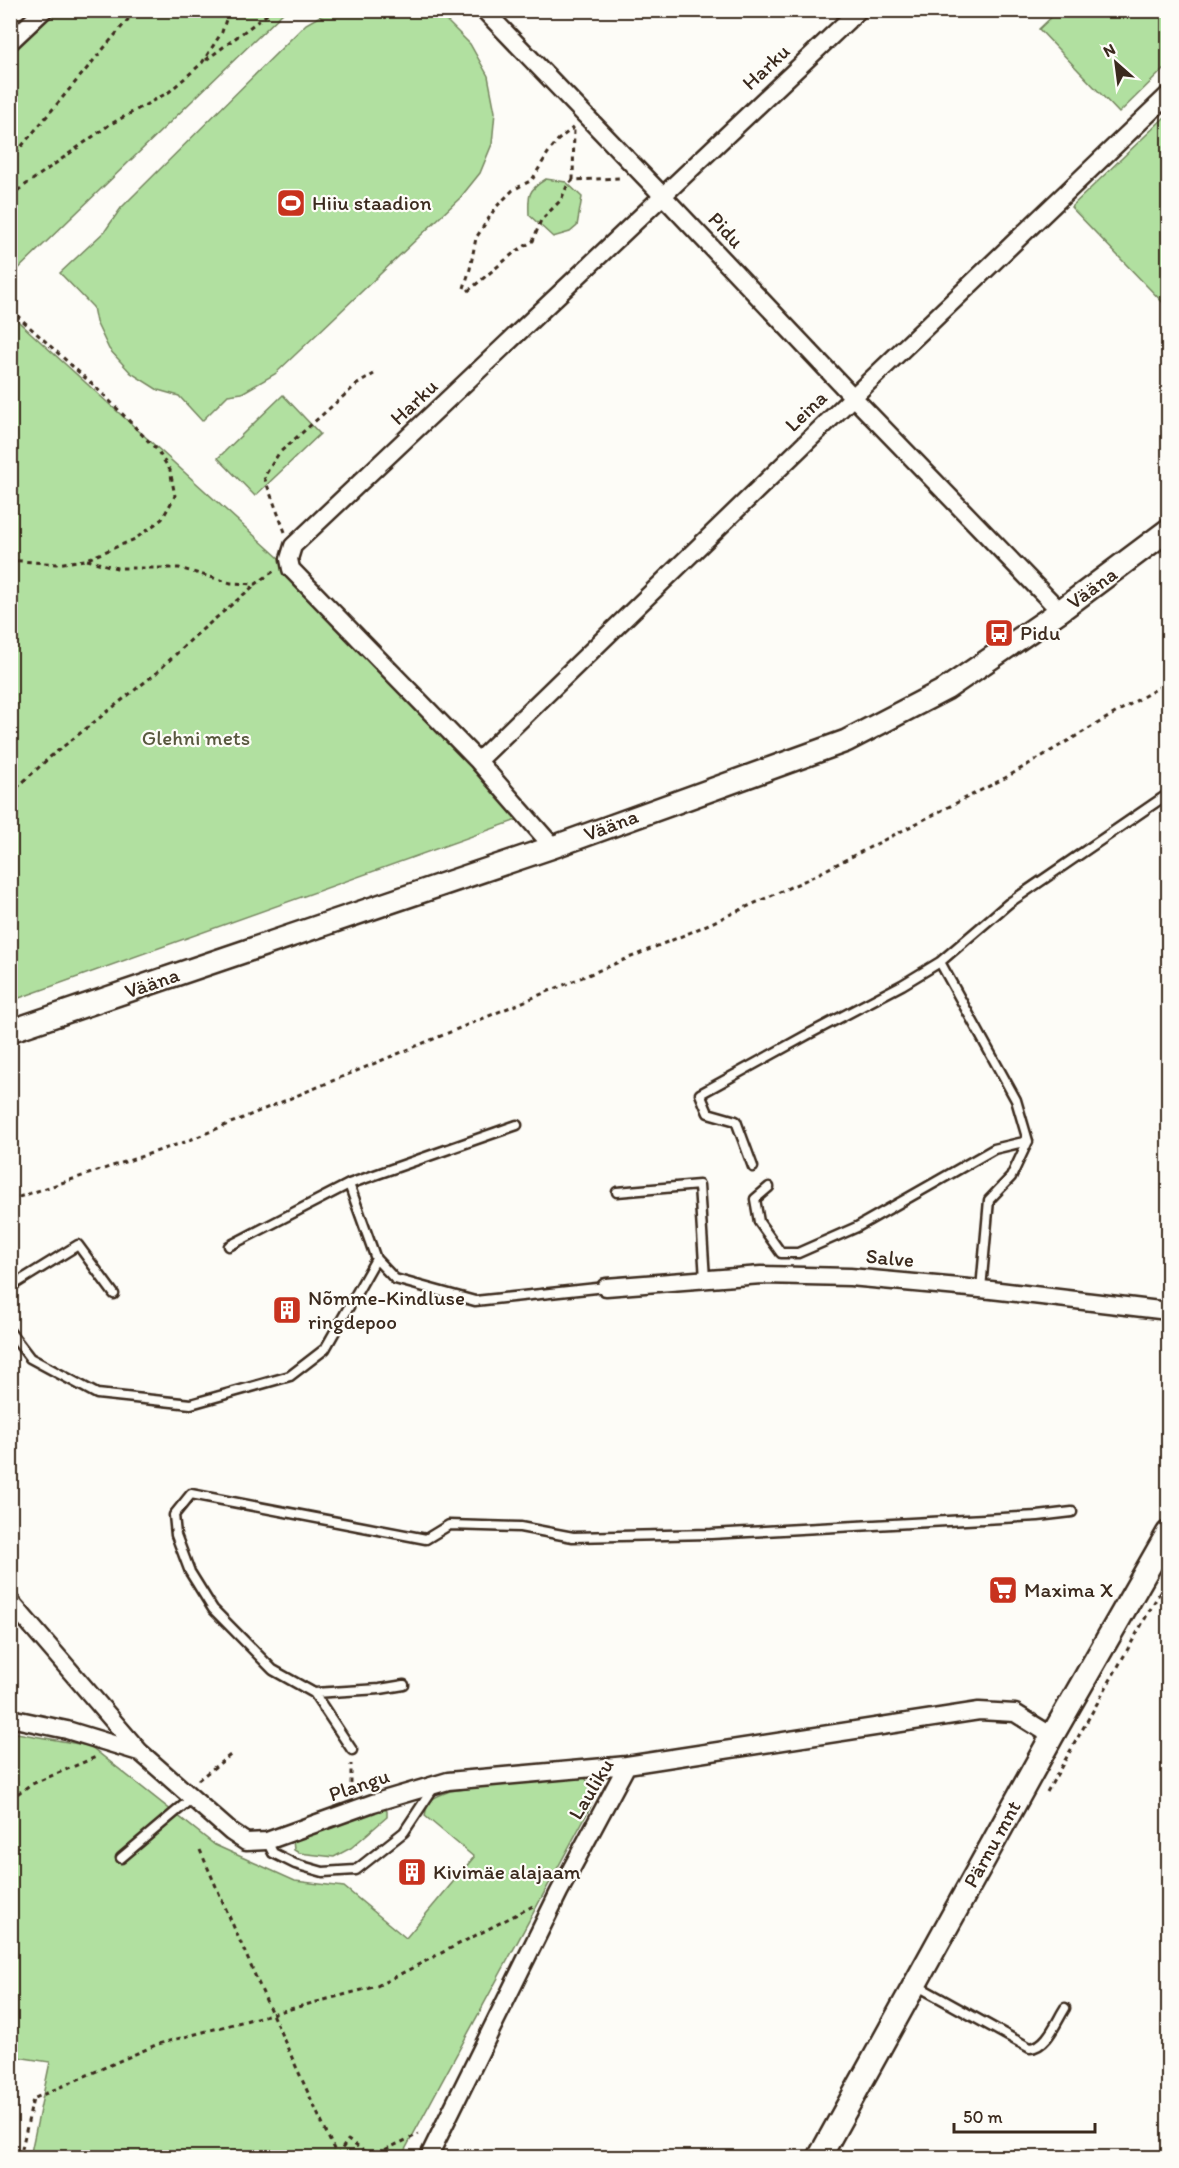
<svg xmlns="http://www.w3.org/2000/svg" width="1179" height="2168" viewBox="0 0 1179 2168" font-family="Itim,sans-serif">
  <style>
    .green { fill: #b1e0a0; stroke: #76855f; stroke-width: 1.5 }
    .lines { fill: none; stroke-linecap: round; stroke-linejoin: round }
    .service-casing { stroke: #3b2a1e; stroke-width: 13 }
    .minor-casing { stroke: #3b2a1e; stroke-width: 21 }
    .tertiary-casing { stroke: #3b2a1e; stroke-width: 26 }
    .secondary-casing { stroke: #3b2a1e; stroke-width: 27 }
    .path { stroke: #3b2a1e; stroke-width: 3; stroke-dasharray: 4.5 4.5; stroke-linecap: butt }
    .service { stroke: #fdfcf7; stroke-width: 8 }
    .minor { stroke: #fdfcf7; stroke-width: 16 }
    .tertiary { stroke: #fdfcf7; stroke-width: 21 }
    .secondary { stroke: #fdfcf7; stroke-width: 22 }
    .labels { text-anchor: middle; stroke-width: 4.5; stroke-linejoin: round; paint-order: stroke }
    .street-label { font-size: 21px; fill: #3b2a1e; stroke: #fdfcf7 }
    .poi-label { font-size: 21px; fill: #3b2a1e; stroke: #fdfcf7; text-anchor: start }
    .park-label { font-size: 21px; fill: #58583e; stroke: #fdfcf7 }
  </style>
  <rect width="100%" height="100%" fill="#fdfcf7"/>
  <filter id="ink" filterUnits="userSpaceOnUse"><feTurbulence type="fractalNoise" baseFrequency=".0167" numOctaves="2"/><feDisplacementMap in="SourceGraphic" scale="12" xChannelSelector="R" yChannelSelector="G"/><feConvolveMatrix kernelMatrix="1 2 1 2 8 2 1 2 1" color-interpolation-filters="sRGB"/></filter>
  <g filter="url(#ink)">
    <!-- green -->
    <path class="green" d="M44,11h241l-274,265v-234z
      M329,11h98l21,11 22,22 18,32 7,36 -3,32 -12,29 -20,25 -185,176 -33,19 -14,2 -26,26 -23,-25 -21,-6 -27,-17 -22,-24 -13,-27 -3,-15 -33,-34 45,-42 16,-23 185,-184z
      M1058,11h110v54l-49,48 -80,-84z
      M1168,114v194l-97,-101z
      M546,179l20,3 16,15 -5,29 -7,6 -17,5 -24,-22c-1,-20 -1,-25 17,-36z
      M10,314l281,255 237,247 -517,185z
      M283,395l37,39 -65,62 -37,-38z
      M11,1732l79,14 125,99 80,36 49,6 62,51 68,-81 -49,-41c2,-18 10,-19 25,-25l131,-17 15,16 -6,18 -189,349h-371l20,-95 -39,-6z
      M384,1808l3,3v6l-36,31 -17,9 -35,-4 -5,-3 -1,-10 39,-17z"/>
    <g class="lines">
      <!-- service casing -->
      <g class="service-casing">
        <path id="service" d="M753,1167l-17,-46 -28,-8 -8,-19 107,-59 95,-50 38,-23
          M349,1184l27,75 19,20 80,22 131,-14
          M769,1187l-14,12 4,23 22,31h17l59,-26 137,-78 34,-8
          M617,1192l82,-7 6,94
          M229,1246l120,-62 168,-59
          M10,1287l68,-42 36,49
          M981,1289l8,-89 22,-23 17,-36 -12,-41 -76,-138 69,-59 159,-109
          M10,1332l20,26 67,36 94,10 99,-28 35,-27 51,-90
          M404,1685l-24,4 -66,4 -41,-23 -60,-61 -23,-37 -14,-37 -2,-20 17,-21 235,45 23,-14 71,2 53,10 138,-3 327,-18 34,-4
          M314,1693l38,57
          M267,1841l6,12 22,11 28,8 33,-2 48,-38 30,-45
          M121,1858l71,-60
          M916,1985l114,63c17,-1 26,-26 35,-40"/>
      </g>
      <!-- minor casing -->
      <g class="minor-casing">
        <path id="minor" d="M484,10l178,185 191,202 207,214
          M10,42l34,-32
          M478,761l375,-364 315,-302
          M553,847l-75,-86 -187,-192 -2,-10 4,-13 566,-536
          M606,1287l155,-12 89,2 141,13 177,21
          M10,1601l130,151 91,80 15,10 21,-1 106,-38 75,-22 179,-16
          M10,1718l57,12 72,22
          M428,2158l131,-266 68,-127 352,-54 36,2 37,23"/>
      </g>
      <!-- tertiary casing -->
      <g class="tertiary-casing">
        <path id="tertiary" d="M10,1031l543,-184 293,-106 100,-52 114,-78 108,-81"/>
      </g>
      <!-- secondary casing -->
      <g class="secondary-casing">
        <path id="secondary" d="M819,2158l233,-422 116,-203"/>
      </g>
      <!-- path -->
      <path class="path" d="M206,60l67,-50
        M10,160l126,-150
        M573,180l1,-52
        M10,196l99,-71 60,-33 33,-29 20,-31 7,-22
        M464,288l6,-19 6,-31 7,-11 13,-20 17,-17 19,-10 16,-27 10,-13 16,-13
        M468,291l47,-39 18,-11 8,-21 20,-20 6,-14 6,-6 48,-2
        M10,309l96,88 51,53 13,20 5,26 -13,23 -27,20 -50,21 -29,4 -46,-4
        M285,532l-21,-55 15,-24 77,-68 18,-11
        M87,560l30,8h62l52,15 25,1 18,-13
        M10,794l40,-37 105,-83 41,-39 60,-51
        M10,1200l175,-58 504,-209 117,-53 199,-102 163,-96
        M198,1780l35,-27
        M1047,1792l121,-214
        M351,1793v-29
        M10,1799l20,-14 66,-28
        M200,1850l72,164 65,142 -1,2
        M337,2156l11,-16 23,16 48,-22
        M20,2158l13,-59 125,-55 219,-58 156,-80"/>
      <!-- service -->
      <use href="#service" class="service"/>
      <!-- minor -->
      <use href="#minor" class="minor"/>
      <!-- tertiary -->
      <use href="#tertiary" class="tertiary"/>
      <!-- secondary -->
      <use href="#secondary" class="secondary"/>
    </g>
  </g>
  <!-- icons -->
  <defs>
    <g id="stadium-square" transform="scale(1.5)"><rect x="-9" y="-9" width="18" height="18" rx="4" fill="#c8321e" stroke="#fdfcf7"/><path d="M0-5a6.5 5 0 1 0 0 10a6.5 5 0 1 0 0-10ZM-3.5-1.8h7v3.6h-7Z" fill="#fff"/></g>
    <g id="bus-square" transform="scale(1.5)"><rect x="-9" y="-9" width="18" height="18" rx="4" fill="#c8321e" stroke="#fdfcf7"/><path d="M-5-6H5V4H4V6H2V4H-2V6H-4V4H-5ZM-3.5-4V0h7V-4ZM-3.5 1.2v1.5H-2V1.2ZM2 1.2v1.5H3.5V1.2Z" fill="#fff"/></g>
    <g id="building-square" transform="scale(1.5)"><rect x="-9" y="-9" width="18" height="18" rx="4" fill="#c8321e" stroke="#fdfcf7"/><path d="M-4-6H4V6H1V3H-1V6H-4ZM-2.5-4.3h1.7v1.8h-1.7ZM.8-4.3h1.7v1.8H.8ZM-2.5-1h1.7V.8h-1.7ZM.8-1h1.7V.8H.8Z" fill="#fff"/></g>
    <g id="supermarket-square" transform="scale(1.5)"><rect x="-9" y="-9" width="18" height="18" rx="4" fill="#c8321e" stroke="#fdfcf7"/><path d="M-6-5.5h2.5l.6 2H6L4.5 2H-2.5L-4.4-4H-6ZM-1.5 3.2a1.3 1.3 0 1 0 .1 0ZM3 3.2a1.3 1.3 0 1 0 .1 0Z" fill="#fff"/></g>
  </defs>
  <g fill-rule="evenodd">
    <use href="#stadium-square" x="291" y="203"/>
    <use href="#bus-square" x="999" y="633"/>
    <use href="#building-square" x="287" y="1310"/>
    <use href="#supermarket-square" x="1003" y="1590"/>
    <use href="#building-square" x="412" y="1872"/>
  </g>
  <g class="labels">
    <!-- street labels -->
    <g class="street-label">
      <text transform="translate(766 67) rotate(-43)" y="7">Harku</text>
      <text transform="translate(726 230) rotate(47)" y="7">Pidu</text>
      <text transform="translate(414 402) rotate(-43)" y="7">Harku</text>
      <text transform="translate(806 411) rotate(-44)" y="7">Leina</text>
      <text transform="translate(1092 588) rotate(-36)" y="7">Vääna</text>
      <text transform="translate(611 825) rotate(-21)" y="7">Vääna</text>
      <text transform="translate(152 983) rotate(-19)" y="7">Vääna</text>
      <text transform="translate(890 1258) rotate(5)" y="7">Salve</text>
      <text transform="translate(359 1785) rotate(-19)" y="7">Plangu</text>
      <text transform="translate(591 1789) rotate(-59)" y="7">Lauliku</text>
      <text transform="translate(992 1844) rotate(-61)" y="7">Pärnu mnt</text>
    </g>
    <!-- poi labels -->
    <g class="poi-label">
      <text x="312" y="210">Hiiu staadion</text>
      <text x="1020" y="640">Pidu</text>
      <text x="308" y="1305">Nõmme-Kindluse<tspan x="308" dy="24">ringdepoo</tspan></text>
      <text x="1024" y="1597">Maxima X</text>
      <text x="433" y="1879">Kivimäe alajaam</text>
    </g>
    <!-- park labels -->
    <g class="park-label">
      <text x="196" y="745">Glehni mets</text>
    </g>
  </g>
  <!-- margin -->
  <rect width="1179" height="2168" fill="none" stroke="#fdfcf7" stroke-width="36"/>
  <rect x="18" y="18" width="1143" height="2132" fill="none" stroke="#3b2a1e" stroke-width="2" filter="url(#ink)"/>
  <!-- north arrow -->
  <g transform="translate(1116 63) rotate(332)" stroke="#fdfcf7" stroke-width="4.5" paint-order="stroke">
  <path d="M0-4.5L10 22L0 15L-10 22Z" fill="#3b2a1e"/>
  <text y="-9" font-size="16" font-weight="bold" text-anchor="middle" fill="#3b2a1e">N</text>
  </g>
  <!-- scale -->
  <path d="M954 2123v9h141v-9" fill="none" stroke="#3b2a1e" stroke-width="3"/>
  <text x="963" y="2123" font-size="18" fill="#3b2a1e" stroke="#fdfcf7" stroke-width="4.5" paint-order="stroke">50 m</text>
</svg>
